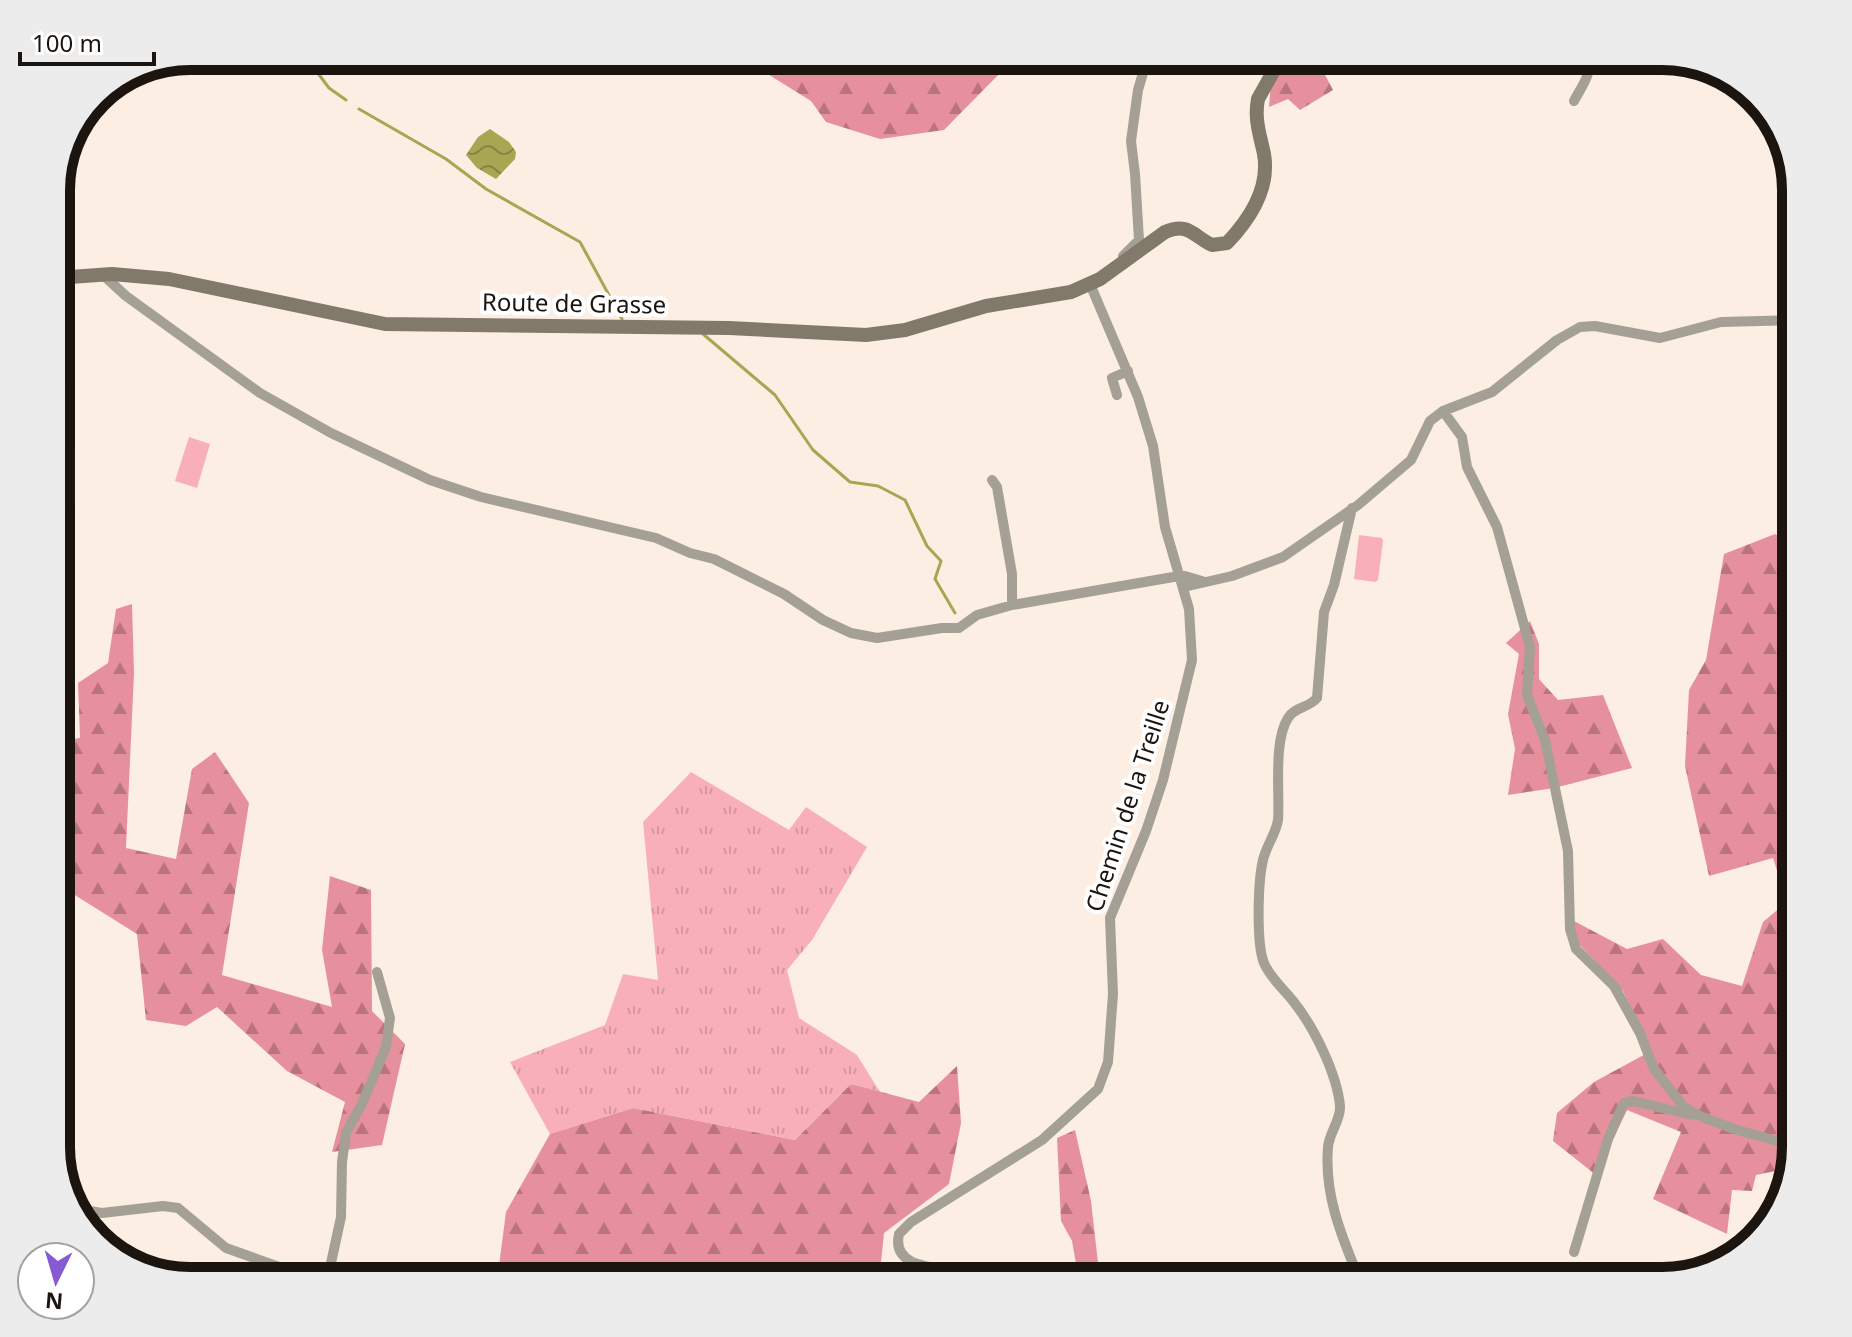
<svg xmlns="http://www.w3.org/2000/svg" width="1852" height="1337" viewBox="0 0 1852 1337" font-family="'Noto Sans',sans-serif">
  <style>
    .grass { fill: url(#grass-tufts) }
    .forest { fill: url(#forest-firs) }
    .pitch { fill: #f9afb9 }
    .water { fill: url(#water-waves) }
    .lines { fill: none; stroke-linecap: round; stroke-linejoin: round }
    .stream { stroke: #a6a653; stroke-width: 3 }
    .street { stroke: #a5a095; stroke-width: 10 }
    .secondary { stroke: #81796a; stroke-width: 14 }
    .labels { text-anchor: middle; stroke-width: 8; stroke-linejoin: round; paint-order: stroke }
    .street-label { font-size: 24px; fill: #1c140e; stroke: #fff }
    .rim { fill: none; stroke: #1c140e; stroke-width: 10 }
  </style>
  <defs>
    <pattern id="grass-tufts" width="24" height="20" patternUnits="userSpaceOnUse" patternTransform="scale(2)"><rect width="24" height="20" fill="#f9afb9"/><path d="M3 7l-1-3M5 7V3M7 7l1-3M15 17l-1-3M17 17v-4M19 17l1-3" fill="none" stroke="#d5969e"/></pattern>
    <pattern id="forest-firs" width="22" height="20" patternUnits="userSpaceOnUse" patternTransform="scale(2)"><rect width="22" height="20" fill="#e7909d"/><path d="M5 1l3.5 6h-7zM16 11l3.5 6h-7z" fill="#ba747e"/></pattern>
    <pattern id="water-waves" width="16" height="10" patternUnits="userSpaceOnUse" patternTransform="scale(2)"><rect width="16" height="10" fill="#a6a653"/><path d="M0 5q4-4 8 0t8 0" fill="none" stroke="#868643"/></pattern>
  </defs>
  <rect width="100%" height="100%" fill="#fceee3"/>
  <!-- grass -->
  <path class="grass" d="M691,772l98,58 17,-23 61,40 -55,93 -25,30 12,48 58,37 23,37 -29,-8 -56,56 -162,-32 -83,26 -40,-72 95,-37 18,-51 35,6 -15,-158z"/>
  <!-- forest -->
  <path class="forest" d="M739,56h268l-2,12 -61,62 -64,9 -54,-17 -15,-21z
    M1273,56h42l18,34 -33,20 -12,-11 -19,8z
    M1775,534l21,13v519l-3,2 3,9v71l-7,20 -33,7 -4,16 -20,-1 -5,44 -74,-35 28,-67 -54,-22 -31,65 -43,-34 4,-28 37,-31 57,-31 -28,-60 -47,-50 -4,-21 55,29 36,-10 38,36 41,11 21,-64 24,-20 -14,-44 -64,18 -24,-110 4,-76 17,-30 18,-106z
    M132,604l2,69 -8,175 50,11 16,-90 23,-17 34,51 -27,172 110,32 -10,-57 8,-74 41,14 1,121 33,33 -23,101 -50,7 13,-50 -58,-31 -70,-64 -31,19 -40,-6 -9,-86 -75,-47 -6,7v-153l24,-3 -2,-55 30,-20 8,-54z
    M1530,621l9,23v35l19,21 45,-5 29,73 -78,20 -46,7 7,-46 -7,-35 11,-60 -13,-11z
    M957,1066l4,57 -12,61 -65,49 -5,48h-382l9,-69 44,-78 83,-26 162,32 56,-56 68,18z
    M1075,1130l16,71 8,71 -14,9h-6l-7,-40 -11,-20 -4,-83z"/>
  <!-- pitch -->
  <path class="pitch" d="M189,437l21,7 -13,44 -22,-7z
    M1359,535l23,3 1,3 -5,39 -3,2 -21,-3z"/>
  <!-- water -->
  <path class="water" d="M490,129l19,13 7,10 -1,7 -19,20 -19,-11 -11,-13 12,-18z"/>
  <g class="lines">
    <!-- stream -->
    <path class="stream" d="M305,56l24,32 17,12
      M359,109l87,50 40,30 94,53 42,77
      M703,334l72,61 38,55 37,32 28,4 27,14 22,46 14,15 -6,18 20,34"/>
    <!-- street -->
    <path class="street" d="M1574,101c7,-14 21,-30 12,-45
      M67,141l6,-15
      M1123,256l16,-16 -4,-66 -4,-33 7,-51 10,-34
      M102,274l24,22 134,97 71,40 99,47 51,17 175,41 34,15 24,6 70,35 39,26 28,13 26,5 65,-10h17l18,-13 35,-10 167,-29h6l20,6
      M1117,395l-5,-17 16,-7
      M1443,411l19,26 5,30 30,60 33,120 -3,48 18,45 23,111 2,78 6,20 38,37 26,47 14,36 30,38 18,10 35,13 40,11 19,2
      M992,480l5,7 15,87v31
      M1352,508l-18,77 -10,27 -7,86c-8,10 -23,9 -29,20 -15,23 -8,76 -10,102 -2,14 -12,26 -15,40 -5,21 -7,83 1,103 6,15 20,26 29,38 21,26 44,73 47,105 1,14 -11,27 -12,41 -4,49 14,90 32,134
      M1184,587l48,-11 51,-19 75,-52 53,-45 19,-39 13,-10 49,-19 65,-52 23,-13 15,-1 65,12 61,-16 75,-2
      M71,1208l31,5 61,-7 15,2 48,40 93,33
      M1574,1252l34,-113 16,-36 9,-2 59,14
      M324,1281l7,-18 10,-46 1,-55 4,-29 16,-29 24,-57 4,-29 -13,-46
      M988,1281c-25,-18 -99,-3 -89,-47l12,-12 131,-82 56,-51 10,-27 5,-68 -3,-76 36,-87 17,-51 29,-120 -3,-51 -24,-82 -12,-81 -15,-49 -48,-113"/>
    <!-- secondary -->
    <path class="secondary" d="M56,278l56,-4 57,5 216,45 344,4 137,7 39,-5 81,-24 85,-14 29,-13 65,-47c24,-10 28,4 47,13l15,-2c22,-23 43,-55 37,-89 -4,-19 -10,-35 -6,-55l24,-43"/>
  </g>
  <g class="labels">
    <!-- street labels -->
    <g class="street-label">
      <text transform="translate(574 304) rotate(1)" y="8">Route de Grasse</text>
      <text transform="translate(1128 806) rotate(-72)" y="8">Chemin de la Treille</text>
    </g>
  </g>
  <!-- crop -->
  <path d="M0 0H1852V1337H0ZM190 70H1662A120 120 0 0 1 1782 190V1147A120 120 0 0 1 1662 1267H190A120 120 0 0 1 70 1147V190A120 120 0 0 1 190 70Z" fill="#edecec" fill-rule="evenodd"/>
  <path class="rim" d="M190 70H1662A120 120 0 0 1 1782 190V1147A120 120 0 0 1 1662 1267H190A120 120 0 0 1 70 1147V190A120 120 0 0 1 190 70Z"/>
  <!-- north arrow -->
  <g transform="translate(56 1281) rotate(185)"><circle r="38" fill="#ffffff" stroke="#a4a19f" stroke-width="2"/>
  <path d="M0-6L14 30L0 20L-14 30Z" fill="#855ad4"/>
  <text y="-12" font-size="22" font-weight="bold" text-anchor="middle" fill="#1c140e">N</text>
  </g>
  <!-- scale -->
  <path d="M20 52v12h134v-12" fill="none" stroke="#1c140e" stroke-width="4"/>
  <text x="32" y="52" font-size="24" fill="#1c140e" stroke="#ffffff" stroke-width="6" paint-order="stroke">100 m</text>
</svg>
